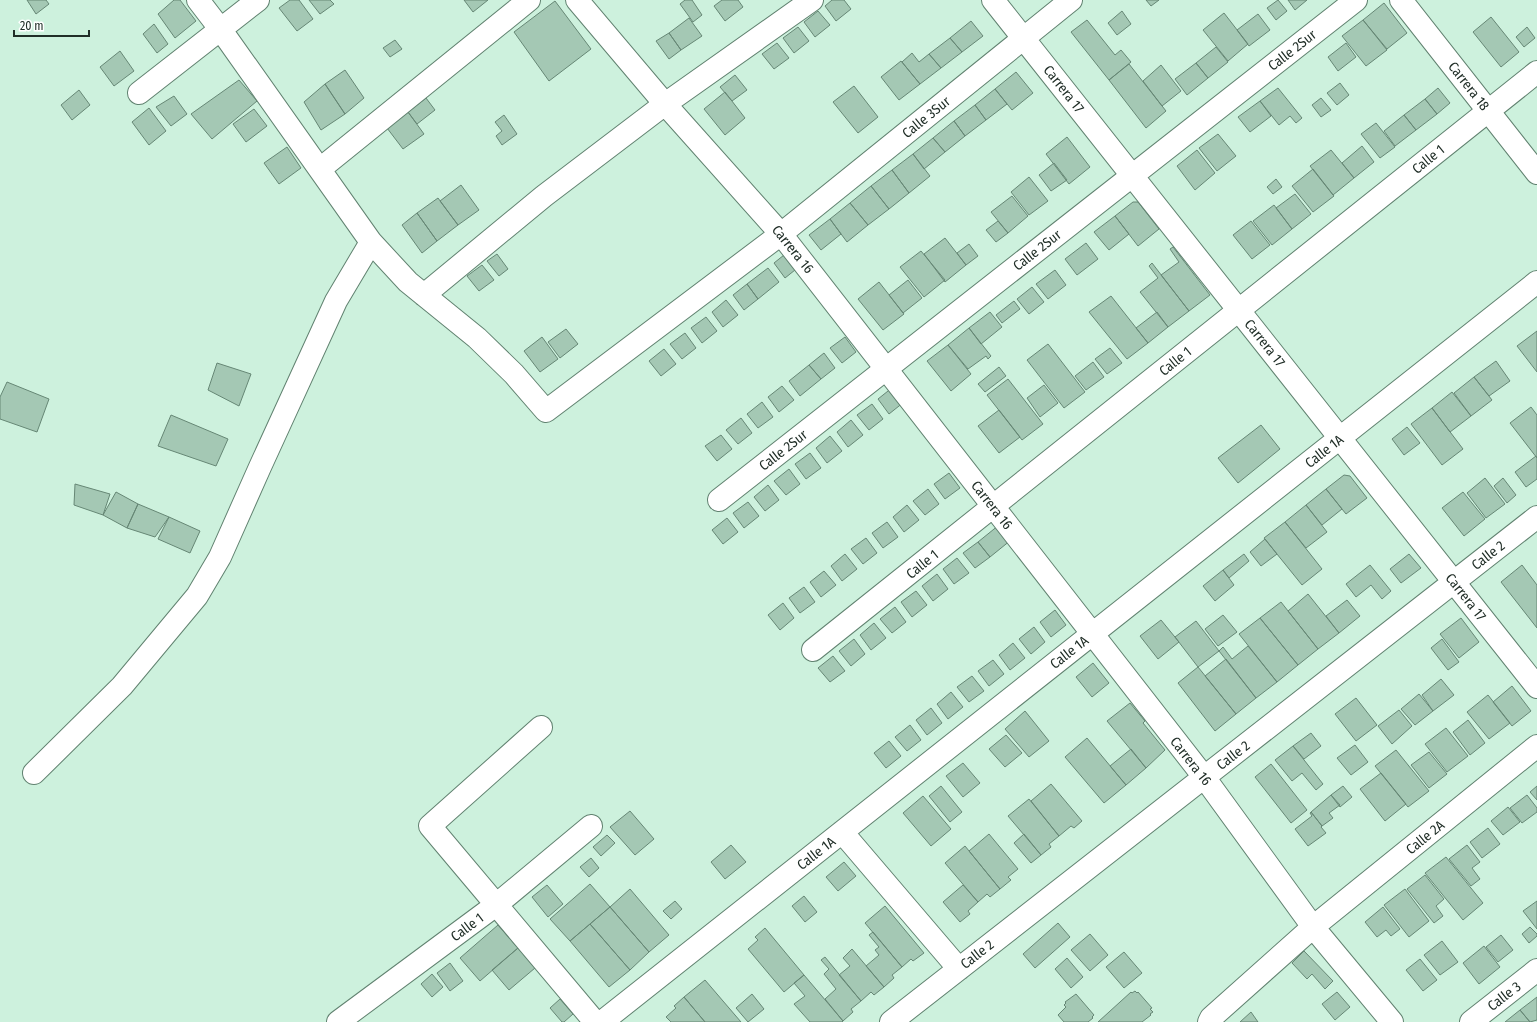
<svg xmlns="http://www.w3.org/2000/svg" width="1537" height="1022" viewBox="0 0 1537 1022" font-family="'Fira Sans Condensed',sans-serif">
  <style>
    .building { fill: #a4c8b4; stroke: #668775 }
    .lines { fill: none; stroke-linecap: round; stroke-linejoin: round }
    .minor-casing { stroke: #618270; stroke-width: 24 }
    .minor { stroke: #fff; stroke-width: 22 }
    .labels { text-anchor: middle; stroke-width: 3.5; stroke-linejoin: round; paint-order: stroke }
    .street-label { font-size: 14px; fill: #202e27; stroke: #fff }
  </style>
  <rect width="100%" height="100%" fill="#cdf1dd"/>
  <!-- building -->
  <path class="building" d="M27,0h19l3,4 -13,10z
    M174,0h6l16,21 -21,17 -17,-24z
    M290,0h9l14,19 -16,12 -18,-23z
    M309,0h21l4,4 -14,10z
    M464,0h24l-15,12z
    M685,0h7l10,15 -9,7 -13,-18z
    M722,0h16l5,7 -18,14 -11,-15z
    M832,0h12l7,9 -15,12 -11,-15z
    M1146,0h13l-8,6z
    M1278,0l9,11 -11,9 -9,-12z
    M1288,0h19l-12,10z
    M555,1l36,48 -42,32 -35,-49z
    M1384,3l23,30 -20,16 -24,-29z
    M818,11l12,14 -15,12 -11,-15z
    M1122,11l9,13 -14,11 -9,-12z
    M1224,13l24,31 -20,17 -25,-31z
    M1258,14l12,16 -21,16 -12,-16z
    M1491,17l28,35 -18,15 -28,-35z
    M689,18l13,18 -21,14 -12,-17z
    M1087,20l28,35 6,-5 10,12 -22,18 -38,-48z
    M1363,20l24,30 -21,16 -24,-30z
    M971,21l12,15 -21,16 -12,-14z
    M154,24l14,20 -11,9 -14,-19z
    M798,27l11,14 -15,12 -11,-15z
    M1527,27l8,11 -11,9 -8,-10z
    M669,33l12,17 -12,9 -13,-18z
    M950,38l12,14 -21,16 -12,-14z
    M395,40l7,9 -12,8 -7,-9z
    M777,43l12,15 -15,11 -12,-15z
    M1346,43l10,14 -18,14 -10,-14z
    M1216,47l12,15 -20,16 -12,-15z
    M120,51l14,20 -20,15 -14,-19z
    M912,53l7,9 10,-8 12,14 -21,16 -18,-22z
    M901,61l19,23 -21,16 -18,-23z
    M1196,63l12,15 -21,17 -12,-16z
    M1129,64l37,47 -20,17 -37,-48z
    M1161,65l20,26 -19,15 -19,-25z
    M345,70l19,28 -19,16 -20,-30z
    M1016,72l17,21 -21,17 -17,-21z
    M735,75l12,15 -15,11 -12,-14z
    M239,80l18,21 -45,38 -21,-25z
    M1340,83l9,12 -12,10 -10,-12z
    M325,84l20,30 -24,16 -17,-28z
    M854,86l24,31 -20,16 -25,-31z
    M1278,88l24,30 -6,5 -6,-7 -11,9 -19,-24z
    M1438,88l12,15 -13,11 -12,-15z
    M995,89l12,15 -21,16 -11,-15z
    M79,90l11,15 -18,15 -11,-15z
    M725,92l20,26 -20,17 -21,-26z
    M174,96l13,18 -16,12 -15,-19z
    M426,98l9,12 -18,14 -9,-12z
    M1321,98l10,12 -10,7 -9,-12z
    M1425,99l12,15 -21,16 -12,-15z
    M1260,101l11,15 -21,16 -12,-15z
    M975,105l11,15 -21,16 -11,-15z
    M149,108l17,23 -17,14 -17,-23z
    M254,109l13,17 -21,16 -13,-18z
    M408,112l16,22 -21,15 -16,-21z
    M504,115l13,19 -15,11 -6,-9 6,-5 -7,-9z
    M1404,115l12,15 -21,16 -11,-15z
    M954,121l11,15 -20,16 -12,-14z
    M1376,123l19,24 -15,11 -19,-24z
    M1218,134l18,22 -19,15 -18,-23z
    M1067,137l23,30 -21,17 -23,-30z
    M933,138l12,14 -21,17 -11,-15z
    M1362,146l12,16 -20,16 -12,-15z
    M287,147l14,21 -22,16 -15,-21z
    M1197,150l18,23 -20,17 -18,-24z
    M1331,150l23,28 -21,17 -23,-29z
    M913,154l17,22 -21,17 -17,-23z
    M1054,163l13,17 -16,11 -12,-16z
    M1313,169l21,27 -21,16 -21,-26z
    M892,170l17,23 -20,16 -18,-23z
    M1029,177l19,24 -19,14 -18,-23z
    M1276,179l6,8 -9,7 -6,-7z
    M461,185l18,25 -21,15 -18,-24z
    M871,186l18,23 -21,16 -18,-22z
    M1295,194l16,20 -19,15 -16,-21z
    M1012,196l16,20 -20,17 -17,-21z
    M438,198l20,27 -21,16 -20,-28z
    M1133,202h5l21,27 -21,17 -23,-30z
    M850,203l18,22 -21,17 -17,-23z
    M1274,205l18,24 -20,16 -19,-24z
    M417,213l20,28 -15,12 -20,-28z
    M1115,216l14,18 -20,16 -15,-18z
    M830,219l11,15 -20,16 -12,-15z
    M998,221l10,12 -12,9 -10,-12z
    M1251,221l19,24 -18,14 -19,-24z
    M945,238l21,27 -21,17 -21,-28z
    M1086,243l12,16 -21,16 -12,-16z
    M969,244l9,12 -12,9 -9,-12z
    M1173,247l37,48 -21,16 -28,-36 18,-13 -9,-13z
    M789,251l11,15 -15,12 -11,-15z
    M921,251l24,29 -21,17 -24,-30z
    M497,254l11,15 -9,7 -12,-15z
    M1152,263l37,48 -21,16 -28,-35 18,-14 -9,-12z
    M482,265l12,15 -15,11 -12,-15z
    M768,268l11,14 -21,17 -11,-15z
    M1055,270l11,15 -18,14 -12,-15z
    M908,280l14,18 -19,15 -14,-18z
    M879,282l25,32 -21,16 -25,-31z
    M747,284l11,15 -14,11 -11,-15z
    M1032,287l12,15 -15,12 -12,-15z
    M1111,296l37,47 -21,16 -38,-47z
    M726,300l12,15 -15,12 -11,-15z
    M1014,301l6,8 -18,14 -6,-8z
    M990,312l12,15 -21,17 -12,-16z
    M1157,312l11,15 -20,16 -12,-15z
    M706,317l11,14 -15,12 -11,-15z
    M969,328l22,28 -3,3 -2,-3 -18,13 -20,-24z
    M566,329l12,15 -18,14 -12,-16z
    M1537,331v41l-20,-26z
    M685,333l11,15 -14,11 -12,-15z
    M542,337l16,22 -18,13 -16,-21z
    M845,337l11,15 -14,11 -12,-15z
    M1048,344l37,48 -21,16 -37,-48z
    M948,345l23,29 -20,17 -24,-30z
    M1110,348l12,15 -15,11 -12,-15z
    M664,349l12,15 -15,12 -12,-15z
    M824,353l11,15 -14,11 -12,-14z
    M1496,361l14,20 -21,15 -15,-19z
    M1093,362l11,15 -18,13 -11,-14z
    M217,363l34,11 -12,32 -31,-16z
    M809,365l12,14 -21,17 -11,-15z
    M999,367l7,9 -21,16 -7,-8z
    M1474,377l18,23 -21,16 -17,-23z
    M1008,379l35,45 -21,16 -35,-45z
    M7,382l42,17 -12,33 -37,-13v-22z
    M1044,385l14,18 -18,14 -13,-19z
    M782,386l12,14 -15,12 -11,-15z
    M893,387l11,15 -15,12 -11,-15z
    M1452,392l19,24 -21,16 -18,-24z
    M762,402l11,15 -15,11 -11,-14z
    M872,404l11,15 -14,11 -12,-15z
    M1531,407l6,8v43l-27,-35z
    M1432,408l31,41 -21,16 -31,-41z
    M999,410l21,27 -21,16 -21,-27z
    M171,415l57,24 -12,27 -58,-20z
    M741,418l11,15 -14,11 -12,-14z
    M851,420l12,15 -15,12 -11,-15z
    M1261,425l19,24 -42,34 -20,-25z
    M1407,427l13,16 -16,12 -12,-16z
    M721,435l11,14 -15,12 -12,-15z
    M830,436l12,15 -15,12 -11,-15z
    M810,453l11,15 -15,11 -11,-15z
    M1536,456l1,2v21l-11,8 -11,-15z
    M789,469l11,15 -14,11 -12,-14z
    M949,473l11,15 -15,11 -11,-15z
    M1344,475l6,1 17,22 -21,16 -20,-25z
    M1485,478l20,26 -19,14 -19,-25z
    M1503,478l13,17 -9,8 -13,-17z
    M75,484l35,10 -7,21 -29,-10z
    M768,485l11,15 -14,11 -11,-14z
    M928,489l11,15 -14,11 -12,-14z
    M1326,489l16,20 -20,16 -16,-20z
    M116,492l22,12 -11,24 -24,-13z
    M1463,492l22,27 -21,17 -22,-28z
    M748,502l11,14 -15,12 -11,-15z
    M138,504l31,13 -14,20 -28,-9z
    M907,505l12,15 -15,12 -11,-15z
    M1306,505l21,27 -21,16 -21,-26z
    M169,517l31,14 -10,22 -32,-14z
    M727,518l11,14 -15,12 -11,-14z
    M887,522l11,15 -15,11 -11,-15z
    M1285,522l37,47 -20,16 -38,-47z
    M999,525l12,15 -21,17 -12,-15z
    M866,538l11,15 -14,11 -12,-15z
    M1265,539l12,15 -16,12 -11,-14z
    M978,542l12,15 -15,11 -12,-15z
    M845,554l12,15 -15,12 -11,-15z
    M1244,554l5,7 -20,17 -6,-8z
    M1409,554l12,14 -20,15 -11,-14z
    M957,558l12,15 -15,11 -11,-15z
    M1370,565l21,26 -9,8 -11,-14 -15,12 -10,-13z
    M1522,565l15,20v43l-36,-46z
    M1223,570l11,15 -19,16 -12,-15z
    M824,571l12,14 -15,12 -11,-15z
    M937,574l11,15 -15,12 -11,-15z
    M804,587l11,15 -15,11 -11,-15z
    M916,591l11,14 -15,12 -11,-15z
    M1308,594l31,39 -21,16 -30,-38z
    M1347,600l13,16 -21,17 -13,-17z
    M1281,602l37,47 -20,16 -38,-47z
    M783,603l11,15 -14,12 -12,-15z
    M895,607l11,15 -14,11 -12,-14z
    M1055,610l11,15 -15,12 -11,-15z
    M1223,615l14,17 -19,14 -13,-17z
    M1260,618l38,47 -21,17 -38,-48z
    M1461,618l18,24 -20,16 -19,-24z
    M1161,620l18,22 -21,17 -18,-23z
    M1196,621l23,30 -21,16 -23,-30z
    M874,623l12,15 -15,12 -11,-15z
    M1034,627l11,15 -14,12 -12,-15z
    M854,639l11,15 -14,12 -12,-15z
    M1442,639l17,23 -11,8 -17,-22z
    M1013,643l12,15 -15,12 -11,-15z
    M1248,646l29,36 -21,16 -37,-47 4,-4 9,12z
    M833,656l12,15 -15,11 -12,-14z
    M1226,659l30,39 -20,16 -31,-38z
    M993,660l11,14 -15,12 -11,-15z
    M1093,663l16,20 -17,14 -16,-20z
    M1198,667l38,47 -21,17 -37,-48z
    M972,676l12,15 -15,11 -12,-15z
    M1441,679l13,16 -21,16 -11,-16z
    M1512,686l19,25 -19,15 -19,-24z
    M951,692l12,15 -15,12 -11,-15z
    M1419,694l14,17 -18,14 -14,-16z
    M1488,695l22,28 -21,16 -22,-27z
    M1356,698l21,27 -21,16 -21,-27z
    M1130,703l15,18 -2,2 22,27 -19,18 -39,-47z
    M931,708l11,15 -15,12 -11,-15z
    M1399,710l13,16 -20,18 -14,-18z
    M1025,711l24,30 -20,16 -24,-28z
    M1468,720l17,23 -15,12 -17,-23z
    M910,725l11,15 -14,11 -12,-14z
    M1446,728l22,28 -21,16 -22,-28z
    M1311,733l10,13 -17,13 -11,-13z
    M1006,735l16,18 -17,14 -16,-18z
    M1087,738l39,47 -22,18 -39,-46z
    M889,741l12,15 -15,12 -12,-15z
    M1355,745l13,17 -17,13 -14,-17z
    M1293,746l30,38 -7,6 -14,-17 -10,8 -17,-21z
    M1131,749l15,19 -20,17 -16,-19z
    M1396,750l33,41 -21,16 -33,-41z
    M1429,752l18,22 -18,14 -18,-23z
    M963,763l17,20 -17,14 -17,-21z
    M1271,764l36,46 -16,13 -36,-46z
    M1381,773l25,31 -21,17 -25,-32z
    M1051,784l31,37 -8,7 -3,-2 -12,10 -28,-35z
    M941,786l21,26 -12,10 -21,-26z
    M1343,786l9,11 -12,10 -9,-12z
    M1537,786v14l-7,-8z
    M1331,795l9,10 -11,8 4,5 -11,8 -11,-14z
    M1527,795l10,13v4l-15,11 -12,-15z
    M923,796l28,33 -20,17 -28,-33z
    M1029,799l30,37 -10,8 2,3 -10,8 -33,-39z
    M1508,807l12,15 -17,13 -12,-14z
    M630,811l24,28 -19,16 -25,-28z
    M1311,812l11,14 -1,1 5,6 -18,13 -13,-17 17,-13 -2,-3z
    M1488,828l12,16 -18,14 -12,-16z
    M989,834l29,35 -10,8 3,3 -11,9 -31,-38z
    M1024,834l17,21 -10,8 -17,-20z
    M607,835l8,8 -14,13 -8,-9z
    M731,845l15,17 -21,17 -14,-17z
    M1467,845l13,17 -8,6 8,11 -9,7 -22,-27z
    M965,846l35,43 -10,8 -3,-3 -9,8 -33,-39z
    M1446,857l37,46 -20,17 -38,-47z
    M591,858l8,10 -10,9 -9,-10z
    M844,862l12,14 -18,15 -12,-14z
    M1425,875l19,24 -8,7 7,10 -9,7 -27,-34z
    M590,884l20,23 -40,34 -20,-22z
    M547,885l16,19 -15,13 -16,-20z
    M963,885l15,17 -10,9 2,3 -10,8 -17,-20z
    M630,889l39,46 -20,17 -39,-45z
    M1405,889l24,32 -20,16 -25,-32z
    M804,896l13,16 -12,10 -13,-16z
    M675,901l7,8 -11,10 -8,-8z
    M1537,901v28l-14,-18z
    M885,906l39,47 -11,8 -2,-2 -9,8 -37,-44z
    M610,907l39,45 -19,18 -40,-46z
    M1383,907l17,22 -9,7 -5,-6 -9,7 -12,-15z
    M1058,923l12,14 -35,31 -12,-14z
    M590,924l40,46 -21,17 -39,-46z
    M498,925l20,23 -38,33 -20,-23z
    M1530,927l7,7v2l-8,7 -7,-9z
    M765,928l39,47 -20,17 -36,-43 10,-9 -3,-3z
    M873,932l29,35 -10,8 2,3 -10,9 -18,-21 13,-11 -4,-5 4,-3 -10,-12z
    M1090,934l18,21 -18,16 -19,-21z
    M1501,935l12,15 -15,12 -12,-15z
    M1442,941l16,21 -18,13 -16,-20z
    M1484,946l16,21 -21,17 -16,-21z
    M518,948l17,20 -26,22 -17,-20z
    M852,949l32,38 -10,8 -3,-3 -10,9 -22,-26 11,-9 -7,-8z
    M1304,951l29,30 -8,8 -13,-15 -5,5 -15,-16z
    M1124,952l18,21 -18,15 -18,-21z
    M825,957l36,44 -10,8 2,3 -10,9 -18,-22 11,-10 -12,-15 5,-5 -8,-9z
    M1067,958l16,19 -12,11 -16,-19z
    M1420,959l17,21 -14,11 -17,-21z
    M450,963l13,18 -13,10 -13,-18z
    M432,974l11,13 -11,10 -11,-13z
    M804,975l39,46 -1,1h-32l-16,-18 11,-8 -11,-13z
    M705,980l36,42h-36l-21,-25z
    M1135,991l2,2 1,-1 14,16 -2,1 3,3 -3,2 1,1 -9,7h-44l33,-30 1,1z
    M1337,992l13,15 -15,13 -13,-16z
    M752,994l12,15 -16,13 -12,-14z
    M1076,994l18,21 -2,2 1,1 -5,4h-24l-6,-7 8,-8 -2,-2 2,-2 -1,-1z
    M684,997l21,25h-34l-5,-5 10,-9 -2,-2z
    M1537,997v23l-7,2 -10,-12z
    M560,999l13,15 -9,8h-2l-12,-14z
    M1520,1010l10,12h-25z
    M1251,1012l7,10h-18z"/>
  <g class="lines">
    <!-- minor casing -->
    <g class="minor-casing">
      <path id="minor" d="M198,0l23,30 150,212 37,40 69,56 37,36 32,37 235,-177 290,-234
        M577,0l88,104 116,130 423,543 109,150 79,95
        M993,0l544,687
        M1401,0l136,173
        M139,93l119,-93
        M320,169l209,-169
        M424,295l120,-99 121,-92 147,-104
        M719,500l637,-500
        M813,650l724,-578
        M541,727l-111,99 165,196
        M34,773l88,-87 75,-90 23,-39 40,-90 76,-166 35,-59
        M842,832l117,137
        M338,1022l158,-117 95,-79
        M602,1022l935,-740
        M891,1022l646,-505
        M1209,1022l2,-4 102,-91 224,-181
        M1471,1022l66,-52"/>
    </g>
    <!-- minor -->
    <use href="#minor" class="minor"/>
  </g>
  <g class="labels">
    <!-- street labels -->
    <g class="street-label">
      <text transform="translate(1292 50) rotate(-38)" y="5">Calle 2Sur</text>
      <text transform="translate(1469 86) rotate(52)" y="5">Carrera 18</text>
      <text transform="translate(1064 89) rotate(52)" y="5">Carrera 17</text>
      <text transform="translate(926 117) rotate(-39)" y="5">Calle 3Sur</text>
      <text transform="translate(1428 159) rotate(-39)" y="5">Calle 1</text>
      <text transform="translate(793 249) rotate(51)" y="5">Carrera 16</text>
      <text transform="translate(1037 250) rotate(-38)" y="5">Calle 2Sur</text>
      <text transform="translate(1265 343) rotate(52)" y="5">Carrera 17</text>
      <text transform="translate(1175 361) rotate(-39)" y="5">Calle 1</text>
      <text transform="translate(783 450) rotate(-38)" y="5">Calle 2Sur</text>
      <text transform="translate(1324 451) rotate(-38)" y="5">Calle 1A</text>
      <text transform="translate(992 505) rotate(52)" y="5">Carrera 16</text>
      <text transform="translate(1488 555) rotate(-38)" y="5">Calle 2</text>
      <text transform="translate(922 564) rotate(-39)" y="5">Calle 1</text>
      <text transform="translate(1466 597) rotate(52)" y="5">Carrera 17</text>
      <text transform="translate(1069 652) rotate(-38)" y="5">Calle 1A</text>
      <text transform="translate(1233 755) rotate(-38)" y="5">Calle 2</text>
      <text transform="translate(1191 761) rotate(52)" y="5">Carrera 16</text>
      <text transform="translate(1425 837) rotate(-39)" y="5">Calle 2A</text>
      <text transform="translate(816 853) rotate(-38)" y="5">Calle 1A</text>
      <text transform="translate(467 927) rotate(-37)" y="5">Calle 1</text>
      <text transform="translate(977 954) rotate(-38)" y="5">Calle 2</text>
      <text transform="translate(1504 996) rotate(-38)" y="5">Calle 3</text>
    </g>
  </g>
  <!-- scale -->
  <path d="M14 30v6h75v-6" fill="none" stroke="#202e27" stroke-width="2"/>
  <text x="20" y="30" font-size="12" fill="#202e27" stroke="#ffffff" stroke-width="3" paint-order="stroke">20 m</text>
</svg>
